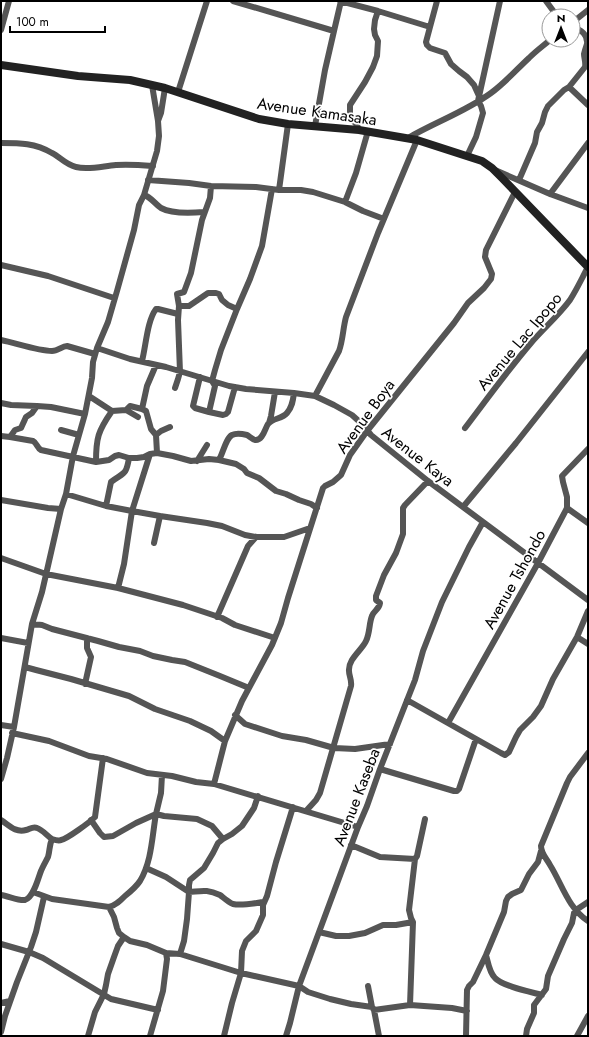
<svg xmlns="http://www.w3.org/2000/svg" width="589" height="1037" viewBox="0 0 589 1037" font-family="Jost,sans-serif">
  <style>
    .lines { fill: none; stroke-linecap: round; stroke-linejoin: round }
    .street { stroke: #555; stroke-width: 6 }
    .secondary { stroke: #222; stroke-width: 8 }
    .labels { text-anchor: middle; stroke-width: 3.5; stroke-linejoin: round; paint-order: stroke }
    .street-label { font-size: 16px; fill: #000; stroke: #fff }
  </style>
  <rect width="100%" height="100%" fill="#fff"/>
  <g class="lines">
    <!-- street -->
    <path class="street" d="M233,1l101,30
      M340,1l38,10 52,16 7,-26
      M546,1l11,15
      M573,22l15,-12
      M430,27l-4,15 1,3 3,3 15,5 6,11 8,7 8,6 7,8 5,11
      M1,30l8,-29
      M152,85l6,36
      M569,87l19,18
      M178,92l29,-91
      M315,126l10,-56 9,-39 7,-30
      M359,130l-2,-5 -7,-8v-12l15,-23 8,-15 4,-11 1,-15 -3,-6 -1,-6 1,-9 3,-9
      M408,138c27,-16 57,-26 83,-45 14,-10 26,-24 38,-35 7,-7 14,-12 21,-18
      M1,143c19,0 34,0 51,10 8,4 14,12 24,14 13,3 27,-1 40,-2 12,-1 25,0 37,1
      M467,156l9,-19 7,-24 -2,-7 -3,-5 22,-100
      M495,170l55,24 38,14
      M148,180l41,3 22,3 45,1 23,3h22l12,2 32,10 18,9 21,8
      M519,180l16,-37 2,-11 5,-9 3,-11 3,-6 16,-16 5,-3 16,-20c1,-5 -1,-9 -1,-13 1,-4 2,-7 3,-10 1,-9 -6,-15 -14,-16
      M279,190l9,-66
      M550,194l38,-51
      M144,195c7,2 11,9 17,13 11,6 32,5 43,4
      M345,202l11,-29 12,-42
      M1,265l47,11 66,22
      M179,306h10l19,-13h8l3,1 3,6 6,5 9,4 13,-30 12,-33 10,-57
      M1,340c15,3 37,11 51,11 6,0 10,-5 15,-5l28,8
      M97,348l33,11 36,8 63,19 17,3 48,4 21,3 19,9 18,10 10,9 9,11 57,46 160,119
      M142,361c4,-15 5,-40 14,-52h2l20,5
      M156,365l-9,21 -5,23 4,2 5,18 5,6
      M200,377l-7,29 2,2 14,4
      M235,387l-7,25 -2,2 -3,1 -14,-3 6,-26 -3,-5 3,-11 6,-20 16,-41
      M175,388l3,-9 2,-7 -2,-52 1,-14 -2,-12 7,-2 7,-19 11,-53 8,-22 1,-12
      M89,396l23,15 14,-1
      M315,396l24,-45c4,-11 4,-23 7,-34l32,-84 39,-93
      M1,403l10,2 26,1
      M138,417l-12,-7 4,-4 12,3
      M269,423l2,-7 4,-24
      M465,428c22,-29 43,-58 66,-85 13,-15 28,-28 39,-43 7,-11 12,-22 18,-33
      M61,430l18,5
      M1,436l9,1 5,-7 6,-2 5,-11 6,-4 5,-7 14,1 34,7
      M10,437l23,4c4,2 4,7 8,9l55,12 13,-2 6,-4 4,-1 10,3h8l7,-1 6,-3 7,-1 16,3 18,5 18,-2 10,1c4,-7 7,-22 13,-25 4,-2 11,-1 15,0 2,1 5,4 8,5 8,1 10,-12 13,-16 5,-6 14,-5 19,-11 5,-6 6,-12 7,-20
      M157,453l-1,-18 5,-4 9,-4
      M129,458c-3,18 -5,14 -18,24l-5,24 26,5 18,-57
      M219,460l17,4 8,5 3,4 12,5 17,13 10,3 13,6 12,4 6,4
      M197,461l10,-16
      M96,462c0,-24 2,-31 16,-51
      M66,494l40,12
      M1,500l47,8 13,1
      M463,507l53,-64 72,-91
      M567,508l21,15
      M154,543l6,-27 47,7 15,3 23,9 11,2h28l26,-9
      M1,558l45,16 72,14 65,17 39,13 13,7 40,13
      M118,588l6,-24 8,-53 28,5
      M217,617l31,-71 8,-9
      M32,624l10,1 10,4 46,12 21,6 21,4 13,5 19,4 13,2 35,14 29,12
      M577,637l11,7
      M1,638l27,5
      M25,667l11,3 35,9 58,17 26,13 35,12 21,10 14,10
      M85,684l6,-27 -4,-9v-10
      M407,700l94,53 4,2 4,-3 7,-15 4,-7 13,-13 8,-11 12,-27 24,-42 11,-26
      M235,715l10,9 37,12 24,4 28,8 21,1 35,-5
      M448,723l90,-160 29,-55v-11l-4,-15 -1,-6 26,-27
      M1,725l13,2
      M12,733l37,8 40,15 18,3 40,14 25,3 24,6 18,2 144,43
      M588,753l-18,24 -3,6 -26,63c0,8 6,13 9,19 12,19 18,43 38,56
      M380,769l74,22h3l2,-2 17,-50
      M1,779l6,-21 7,-31 18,-103 10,-32 19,-83 5,-15 7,-38 12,-42 7,-36 1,-16 4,-14 11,-26 9,-31 17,-61 5,-25 5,-10 13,-44 2,-15 -1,-15 3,-8 4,-25
      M214,784l11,-43 17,-40 30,-56 9,-22 7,-25 35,-110 2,-2 8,-4 8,-7 9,-20 17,-24 87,-108 14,-20 16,-15 7,-9 1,-5 -7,-17 1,-7 29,-58
      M306,811l10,-11 4,-7 31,-107c1,-6 -2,-10 -2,-15 -1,-12 13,-21 17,-30 4,-8 3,-18 6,-25 2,-6 7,-6 8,-13l-4,-3v-4l8,-21 12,-22 7,-19v-26l2,-3 23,-24
      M1,820c8,5 14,13 25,10 4,-1 7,-4 11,-2 6,2 10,8 15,11 3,1 7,2 9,1 6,-1 29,-18 34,-23l8,-59
      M91,820l9,13 4,4 9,-1 23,-13 20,-9 5,-21 1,-18
      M351,845l29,12 35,2
      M146,868l20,9 23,15c13,-1 18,-3 31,3 4,3 8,7 13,9 9,2 22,-1 31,-2
      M33,892l19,7 57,8 5,10 3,11 2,5 5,4 6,4 17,4 19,8 14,1 61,19 58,13 9,6 22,7 21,5 21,3 2,3 5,26
      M1,895c7,1 18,6 24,5 9,-3 13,-22 16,-29 2,-5 5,-10 7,-14 2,-7 1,-11 4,-18
      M109,907c7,-2 11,-6 16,-11 5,-4 11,-9 15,-15 12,-20 12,-45 16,-67l8,2 33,3 15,7 11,13
      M319,932l17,4h13l16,-3 18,-8h13l17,-3
      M1,944l28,8 14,6 68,41 47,11
      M180,954l4,-13 3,-22 2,-27v-7l1,-5 14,-12 9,-15 5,-10 5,-4 9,-5 10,-8 12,-18 4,-12
      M486,955c2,7 3,17 9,23 7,8 36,14 47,17
      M368,986l4,21
      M1,1003l9,-2
      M410,1005l3,-83 -2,-4 -2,-8 6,-51 2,-3 8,-37
      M374,1010l36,-5 42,3 15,3
      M1,1032l4,-16 12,-34 14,-35 5,-15 8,-35
      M88,1036l7,-24 9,-18 2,-9 2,-11 6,-17 4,-11 6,-9
      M150,1036l13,-45 4,-32 -1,-6
      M224,1036l8,-33 9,-30 1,-22 4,-10 10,-10 7,-16v-10l4,-9 9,-34 17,-55
      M286,1036l4,-13 9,-37 59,-159 9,-21 13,-37 35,-89 8,-29 19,-49 27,-55 14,-25
      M466,1036l1,-46 2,-4 4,-4 13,-27 18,-43 2,-11 2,-4 4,-3 9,-4 8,-16 9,-12 3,-11
      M526,1036l1,-7 7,-16v-8l12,-16 2,-13 16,-37 8,-16 2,-10 2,-3 12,-8
      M577,1036l11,-20"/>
    <!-- secondary -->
    <path class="secondary" d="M1,65l77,11 52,4 35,8 94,31 29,5 71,6 58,10 65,21 10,7 10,10 86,89"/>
  </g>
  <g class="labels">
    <!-- street labels -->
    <g class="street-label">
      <text transform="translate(317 111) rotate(8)" y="6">Avenue Kamasaka</text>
      <text transform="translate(519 341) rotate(-50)" y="6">Avenue Lac Ipopo</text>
      <text transform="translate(365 416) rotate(-54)" y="6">Avenue Boya</text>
      <text transform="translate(418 456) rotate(38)" y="6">Avenue Kaya</text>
      <text transform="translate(514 579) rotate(-61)" y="6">Avenue Tshondo</text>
      <text transform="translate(356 797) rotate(-69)" y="6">Avenue Kaseba</text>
    </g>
  </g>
  <!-- border -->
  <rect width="589" height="1037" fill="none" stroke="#000000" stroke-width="4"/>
  <!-- north arrow -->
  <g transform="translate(561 28)"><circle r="19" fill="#ffffff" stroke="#999999"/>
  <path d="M0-3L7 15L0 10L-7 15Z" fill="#000000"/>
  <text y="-6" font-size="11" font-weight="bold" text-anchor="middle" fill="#000000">N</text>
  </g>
  <!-- scale -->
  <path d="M10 26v6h95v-6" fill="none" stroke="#000000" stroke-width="2"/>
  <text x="16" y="26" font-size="12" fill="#000000" stroke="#ffffff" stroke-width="3" paint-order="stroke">100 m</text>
</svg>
